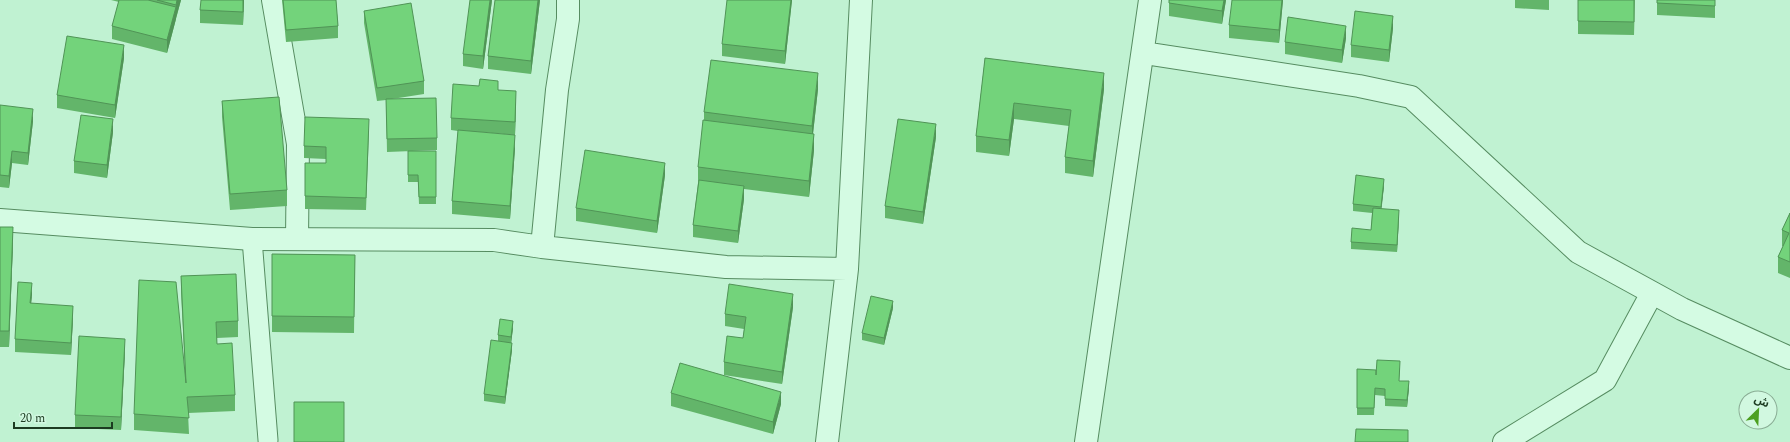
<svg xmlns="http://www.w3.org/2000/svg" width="1790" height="442" viewBox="0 0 1790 442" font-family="Spectral,'Noto Sans Arabic',serif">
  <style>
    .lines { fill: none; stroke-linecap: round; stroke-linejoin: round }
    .service-casing { stroke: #568c61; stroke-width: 21 }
    .minor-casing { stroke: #568c61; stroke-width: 24 }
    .service { stroke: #d4fbe3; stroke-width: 19 }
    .minor { stroke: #d4fbe3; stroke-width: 22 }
    .wall { fill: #63b56a }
    .shaded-wall { fill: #509456 }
    .building { fill: #73d37b; stroke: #509456 }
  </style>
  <rect width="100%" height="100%" fill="#c0f2d2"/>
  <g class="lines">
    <!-- service casing -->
    <g class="service-casing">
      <path id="service" d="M252,239l16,201"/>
    </g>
    <!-- minor casing -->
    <g class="minor-casing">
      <path id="minor" d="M273,0l25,144 -1,95
        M1144,53l215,33 52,11 167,155 104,57 108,49
        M0,220l252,19 242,1 48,7 184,20 121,2
        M542,247l15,-157 11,-71v-19
        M827,442l20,-173 14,-269
        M1086,442l64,-442
        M1504,442l101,-62 47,-87"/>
    </g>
    <!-- service -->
    <use href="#service" class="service"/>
    <!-- minor -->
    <use href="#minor" class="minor"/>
  </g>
  <!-- wall -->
  <path class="wall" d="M111,0h70l-14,53 -55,-14v-13l7,-24z
    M244,0l-1,25 -43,-2v-13z
    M282,0h54l2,26v12l-52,4z
    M492,0l-9,69 -20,-3v-12z
    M540,0l-9,74 -43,-5v-13z
    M792,0l-7,64 -63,-8v-12z
    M1226,0l-4,24 -53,-8v-13z
    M1283,0l-4,43 -50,-5v-13z
    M1515,0h34v10l-34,-2z
    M1578,0h57l-1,35 -56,-1z
    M1657,0h58v18l-58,-3z
    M364,11l60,70v13l-32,5 45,39v12l-50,2 -1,-52 -9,1 -13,-78z
    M1393,28l-4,34 -38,-5v-12z
    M1346,38l-4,25 -57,-9v-12z
    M124,58l-9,60 -58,-10v-13z
    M985,58l119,31 -11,88 -28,-4v-16l4,-31 -55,-7 -5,37 -33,-4v-16z
    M818,89l-5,45 1,16 -5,47 -65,-8v10l-6,44 -45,-6v-12l5,-42v-16l6,-47v-8z
    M498,90l18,14 -1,31 -36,-3 36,16 -5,71 -58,-5v-13l6,-70 -7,-1v-12z
    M222,101l65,89v16l-57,4 -8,-93z
    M0,105l33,16 -5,44 -16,-2 -3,25 -9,-1z
    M369,131l-3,79 -61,-1v-13l21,-33v-4l-22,-1v-12z
    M113,132l-6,46 -33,-5v-12z
    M936,137l-13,87 -38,-6v-12z
    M408,151h28v53h-17l-1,-22h-10z
    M665,175l-8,58 -81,-12v-13z
    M1384,186l-3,23 18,8 -2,35 -46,-3v-7l20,-12 1,-17 -19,-2v-7z
    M1790,213v65l-12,-5v-16l5,-11h-1v-16z
    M0,227l13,16 -4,104h-9z
    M272,254l83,1 -1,78 -82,-1z
    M181,276l57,45v16l-21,1v6l18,51v16l-47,2 1,21 -55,-4v-16l51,-43 -4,-79z
    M32,295l-1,8 42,15 -2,37 -56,-3v-13z
    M793,307l-11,77 -58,-9v-13l19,-24 1,-9 -19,-3v-12z
    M893,308l-9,37 -22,-5v-7z
    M513,328l-2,15 1,7 -7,54 -21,-3v-7l14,-53v-6z
    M125,351l-4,79 -46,-2v-13z
    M1400,368l-1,13 10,7 -2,19 -22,-1v-10l-10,-1 -1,20h-17v-46l19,6z
    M671,393l110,11 -8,30 -102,-28z"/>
  <!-- shaded-wall -->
  <path class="shaded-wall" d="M177,0h4l-5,18v-13z
    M243,0h1l-1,25z
    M490,0h2l-9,69v-13z
    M538,0h2l-9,74v-13z
    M791,0h1l-7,64v-13z
    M1224,0h2l-4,24v-13z
    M1282,0h1l-4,43v-13z
    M176,7v12l-9,34v-13z
    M1393,16v12l-4,34v-12z
    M1346,26v12l-4,25v-13z
    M124,45v13l-9,60v-13z
    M818,73v16l-6,53v-16z
    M1104,73v16l-11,88v-16z
    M516,91v13l-1,31v-13z
    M1014,103v16l-5,37v-16z
    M33,109v12l-5,44v-12z
    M113,119v13l-6,46v-13z
    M936,124v13l-13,87v-12z
    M814,134v16l-5,47v-16z
    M515,135v13l-5,71v-13z
    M12,151v12l-3,25v-12z
    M665,163v12l-8,58v-12z
    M1384,179v7l-3,28v-7z
    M744,186v13l-6,44v-12z
    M1399,210v7l-2,35v-7z
    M13,227v16l-4,104v-16z
    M32,283v12l-2,20v-12z
    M793,294v13l-11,77v-12z
    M893,301v7l-9,37v-7z
    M73,306v12l-2,37v-12z
    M513,321v7l-2,16v-7z
    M125,339v12l-4,79v-13z
    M512,343v7l-7,54v-7z
    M1409,381v7l-2,19v-7z
    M781,392v12l-8,30v-12z"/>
  <!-- building -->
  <path class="building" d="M119,0h29l28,7 -9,33 -55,-14z
    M157,0h20l-1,5z
    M201,0h42v12l-43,-2z
    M283,0h53l2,26 -52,4z
    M470,0h20l-7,56 -20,-2z
    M495,0h43l-7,61 -43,-5z
    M727,0h64l-6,51 -63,-7z
    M1169,0h55l-2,11 -53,-8z
    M1232,0h50l-3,30 -50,-5z
    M1578,0h56v22l-56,-1z
    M1657,0h58v6l-58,-3z
    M411,3l13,78 -47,7 -13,-77z
    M1355,11l38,5 -4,34 -38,-5z
    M1288,17l58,9 -4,24 -57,-8z
    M67,36l57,9 -9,60 -58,-10z
    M985,58l119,15 -11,88 -28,-4 6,-47 -57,-7 -5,37 -33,-4z
    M711,60l107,13 -6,53 -108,-14z
    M480,79l18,2v9l18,1 -1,31 -64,-4 2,-34 26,2z
    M279,97l8,93 -57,4 -8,-93z
    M436,98l1,40 -50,1 -1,-40z
    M0,105l33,4 -5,44 -16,-2 -3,25 -9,-1z
    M81,115l32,4 -6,46 -33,-4z
    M305,117l64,2 -3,79 -61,-2v-33h21v-16l-22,-1z
    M898,119l38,5 -13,88 -38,-6z
    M703,120l111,14 -5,47 -111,-14z
    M458,130l57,5 -5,71 -58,-5z
    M585,150l80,13 -8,58 -81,-13z
    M408,151h28v46h-17l-1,-22h-10z
    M1356,175l28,4 -3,28 -28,-3z
    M699,180l45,6 -6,45 -45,-6z
    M1373,208l26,2 -2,35 -46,-3 1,-14 19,2z
    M1790,213v49l-12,-5 11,-24 -7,-3z
    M0,227h13l-4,104h-9z
    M272,254l83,1 -1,62 -82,-1z
    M236,274l2,47 -22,1 1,22 15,-1 3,52 -48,2 2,21 -55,-4 5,-134 37,2 10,101 -5,-107z
    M18,282l14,1 -2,20 43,3 -2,37 -56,-4z
    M729,284l64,10 -11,78 -58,-10 3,-26 16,2 3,-21 -21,-3z
    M871,296l22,5 -9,37 -22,-5z
    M500,319l13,2 -2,16 -13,-2z
    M79,336l46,3 -4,78 -46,-2z
    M491,340l21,3 -7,54 -21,-3z
    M1377,360l23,1 -1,20h10l-2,19 -22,-1v-10l-10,-1 -1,20h-17v-39l19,1v5z
    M680,363l101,29 -8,30 -102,-29z
    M294,402h50v40h-50z
    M1356,429l52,1v12h-53z"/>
  <!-- north arrow -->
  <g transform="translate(1758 410) rotate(24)"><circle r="19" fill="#d1f8e0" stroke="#89ac94"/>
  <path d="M0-3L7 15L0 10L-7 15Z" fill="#4da021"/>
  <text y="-6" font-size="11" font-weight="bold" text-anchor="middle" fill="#1c3b21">ش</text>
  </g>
  <!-- scale -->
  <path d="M14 422v6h98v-6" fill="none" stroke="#1c3b21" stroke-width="2"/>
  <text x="20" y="422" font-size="12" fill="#1c3b21" stroke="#d1f8e0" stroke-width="3" paint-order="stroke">20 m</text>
</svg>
